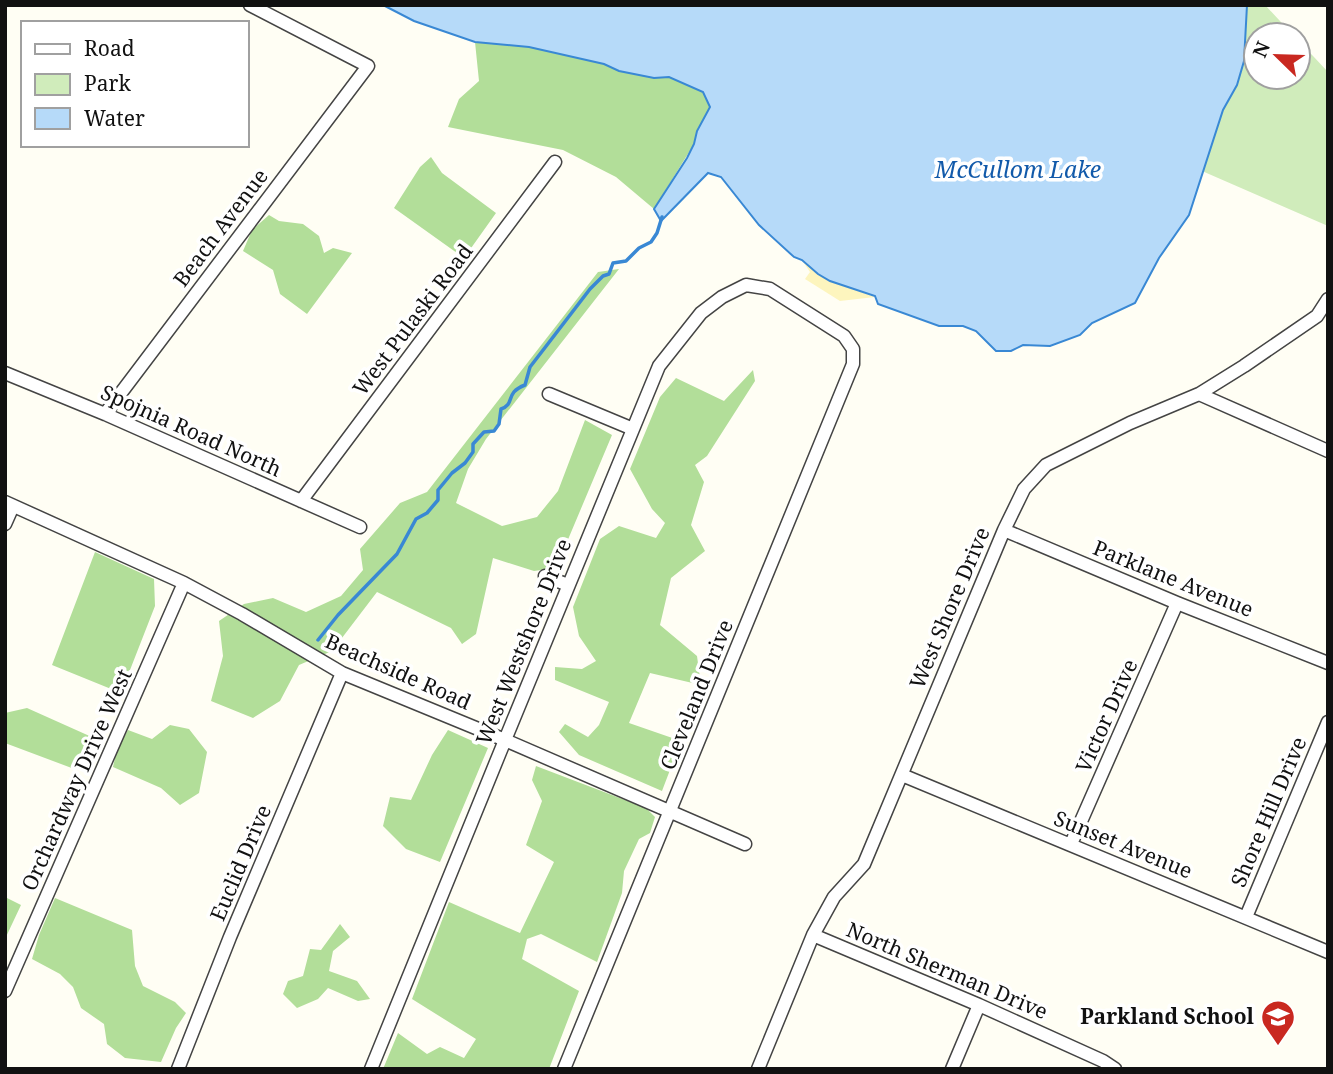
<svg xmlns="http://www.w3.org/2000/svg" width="1333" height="1074" viewBox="0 0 1333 1074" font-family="'Noto Serif',serif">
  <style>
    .green { fill: #d0ecbb }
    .forest { fill: #b2de99 }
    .sand { fill: #fdf5be }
    .water { fill: #b6daf9; stroke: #3988d4; stroke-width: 2 }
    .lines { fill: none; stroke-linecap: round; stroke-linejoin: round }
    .stream { stroke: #3988d4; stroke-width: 3.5 }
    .street-casing { stroke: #444; stroke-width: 15 }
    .street { stroke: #fff; stroke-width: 12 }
    .labels { text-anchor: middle; stroke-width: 7; stroke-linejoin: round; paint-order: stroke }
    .street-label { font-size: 21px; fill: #111; stroke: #fff }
    .poi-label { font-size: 21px; font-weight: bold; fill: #111; stroke: #fff; text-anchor: end }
    .water-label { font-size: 23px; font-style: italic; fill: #125aaa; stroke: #fff }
  </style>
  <rect width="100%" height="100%" fill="#fffef4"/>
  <!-- green -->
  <path class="green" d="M1247,5h18l28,30h-37v42h42v-37l30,32v154l-126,-55 21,-61 14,-25 7,-24z"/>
  <!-- forest -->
  <path class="forest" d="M475,42l54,5 75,17 15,7 35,7 15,-1 34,15 8,15 -14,24 -3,13 -40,65 -38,-32 -53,-27 -115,-23 11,-28 20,-18z
    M431,157l11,16 54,40 -32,45 -70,-50 26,-41z
    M269,215l10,6 24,3 16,12 5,17 9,-5 19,5 -45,61 -27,-20 -7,-24 -30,-19 9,-21z
    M619,269l-133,170 -18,30 -12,34 46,23 35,-9 21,-26 27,-71 27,15 -56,133 -22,3 -41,-13 -17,76 -14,10 -11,-16 -74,-36 -45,59 -33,14 -19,36 -27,17 -42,-17 12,-45 -4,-35 25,-17 29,-6 33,14 35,-16 22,-26 -3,-21 40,-46 27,-11 171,-220z
    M753,370l2,11 -48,75 -12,9 9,17 -13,43 14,26 -34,27 -11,47 37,31 4,29 -51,-12 -21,50 52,18 -19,50 -83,-36 -20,-23 6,-8 23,13 11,-12 10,-23 -54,-22v-13l27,2 14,-8 -17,-25 -6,-29 27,-68 19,-13 37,12 9,-15 -13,-14 -22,-40 30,-72 16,-19 48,23z
    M95,552l59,27 1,27 -34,87 -69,-28z
    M27,708l67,30 -17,32 -72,-27v-30z
    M170,725l19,4 18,23 -8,41 -19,12 -19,-17 -48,-21 4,-18 11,-19 24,9z
    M448,730l40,18 -48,114 -34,-13 -23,-23 7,-29 21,3 21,-45z
    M536,766l110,42 9,9 -5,16 -11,6 -15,32 -2,22 -25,69 -56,-28 -14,5 -5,20 57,32 -30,78h-166l15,-36 29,21 13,-7 24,11 12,-19 -64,-40 37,-97 71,31 34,-71 -28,-17 16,-44 -10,-21z
    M5,897l16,8 -16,34z
    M55,898l77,32 3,36 8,20 32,16 11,11 -10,15 -15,34 -36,-4 -18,-14 -3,-20 -23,-16 -8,-21 -13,-13 -28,-15 7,-24z
    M340,924l10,13 -17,14 -4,20 28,10 13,18 -12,2 -30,-13 -10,11 -21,9 -14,-14 5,-13 15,-5 7,-27 11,1z"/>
  <!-- sand -->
  <path class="sand" d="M802,260l16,14 12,7 45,16 -35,4 -35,-22 5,-7z"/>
  <!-- water -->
  <path class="water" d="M383,5h864l-3,56 -7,24 -14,25 -34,105 -30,43 -24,45 -43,20 -12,12 -30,11 -27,-1 -12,6h-15l-20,-20 -13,-5h-24l-61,-22 -3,-8 -45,-15 -12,-7 -16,-14 -8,-3 -35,-32 -38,-48 -13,-4 -47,48 -7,-12 33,-51 7,-14 3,-13 13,-24 -7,-15 -34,-15 -15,1 -35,-7 -15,-7 -75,-17 -54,-5 -61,-21z"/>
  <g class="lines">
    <!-- stream -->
    <path class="stream" d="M318,640l20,-25 59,-61 19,-35 11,-6 11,-13v-10l14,-17 13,-10 8,-11v-8l11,-12 10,-1 5,-7 2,-15c15,-5 3,-16 24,-24l5,-18 17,-22 43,-56 13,-13 6,-2 4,-11 13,-2 13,-13 12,-6 6,-9 5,-16"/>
    <!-- street casing -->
    <g class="street-casing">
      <path id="street" d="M5,373l100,41 255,113
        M549,394l84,35
        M1199,394l129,57
        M105,414l263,-348 -118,-61
        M301,501l254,-339
        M5,502l179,81 58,31 100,59 163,67 240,104
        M5,524l8,-18
        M1004,530l173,73 151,60
        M545,576l23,9
        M902,775l426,177
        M1071,844l106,-241
        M1246,917l82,-195
        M813,935l166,70 124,56 12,8
        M5,991l179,-408
        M178,1069l52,-132 112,-264
        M371,1069l134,-329 154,-374 42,-53 21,-16 24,-12 24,4 74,47 9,13v15l-289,705
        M758,1069l55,-134 21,-38 30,-33 140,-334 20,-41 22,-24 84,-42 69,-29 45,-28 73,-50 11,-17
        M952,1069l27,-64"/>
    </g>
    <!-- street -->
    <use href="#street" class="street"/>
  </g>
  <!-- icons -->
  <defs>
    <g id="school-pin" transform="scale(1.75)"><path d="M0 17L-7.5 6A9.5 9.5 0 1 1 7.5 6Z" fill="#c92820" stroke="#fff"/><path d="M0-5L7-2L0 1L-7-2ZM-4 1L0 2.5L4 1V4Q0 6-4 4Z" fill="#fff"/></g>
  </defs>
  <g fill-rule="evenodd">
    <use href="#school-pin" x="1278" y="1017"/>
  </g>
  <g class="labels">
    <!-- street labels -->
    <g class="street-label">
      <text transform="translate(221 228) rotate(-53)" y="7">Beach Avenue</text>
      <text transform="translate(413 320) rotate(-53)" y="7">West Pulaski Road</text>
      <text transform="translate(191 431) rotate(24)" y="7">Spojnia Road North</text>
      <text transform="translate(1173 579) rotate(22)" y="7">Parklane Avenue</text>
      <text transform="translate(950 608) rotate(-67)" y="7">West Shore Drive</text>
      <text transform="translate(524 642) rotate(-68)" y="7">West Westshore Drive</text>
      <text transform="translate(398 672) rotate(24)" y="7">Beachside Road</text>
      <text transform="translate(697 695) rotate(-68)" y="7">Cleveland Drive</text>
      <text transform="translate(1107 716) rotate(-66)" y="7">Victor Drive</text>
      <text transform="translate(77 780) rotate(-66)" y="7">Orchardway Drive West</text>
      <text transform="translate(1269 812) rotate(-67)" y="7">Shore Hill Drive</text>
      <text transform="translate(1123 845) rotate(22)" y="7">Sunset Avenue</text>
      <text transform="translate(241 863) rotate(-67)" y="7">Euclid Drive</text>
      <text transform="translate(947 971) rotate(23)" y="7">North Sherman Drive</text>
    </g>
    <!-- poi labels -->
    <g class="poi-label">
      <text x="1254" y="1024">Parkland School</text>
    </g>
    <!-- water labels -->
    <g class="water-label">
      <text x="1018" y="178">McCullom Lake</text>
    </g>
  </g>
  <!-- border -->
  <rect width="1333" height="1074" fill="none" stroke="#111111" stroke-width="14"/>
  <!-- legend -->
  <rect x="21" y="21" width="228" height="126" fill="#ffffff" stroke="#a0a0a0" stroke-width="2"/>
  <rect x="35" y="44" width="35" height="10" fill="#ffffff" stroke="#a0a0a0" stroke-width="2"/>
  <text x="84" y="56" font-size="21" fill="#111111">Road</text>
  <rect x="35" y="74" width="35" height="21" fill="#d0ecbb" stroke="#a0a0a0" stroke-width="2"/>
  <text x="84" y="91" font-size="21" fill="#111111">Park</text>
  <rect x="35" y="108" width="35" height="21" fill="#b6daf9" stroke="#a0a0a0" stroke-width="2"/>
  <text x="84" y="126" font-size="21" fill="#111111">Water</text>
  <!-- north arrow -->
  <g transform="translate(1277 56) rotate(293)"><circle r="33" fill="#ffffff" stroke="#a0a0a0" stroke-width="2"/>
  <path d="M0-5L12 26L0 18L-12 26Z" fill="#c92820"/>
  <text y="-10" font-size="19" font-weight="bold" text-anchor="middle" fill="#111111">N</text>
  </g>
</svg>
